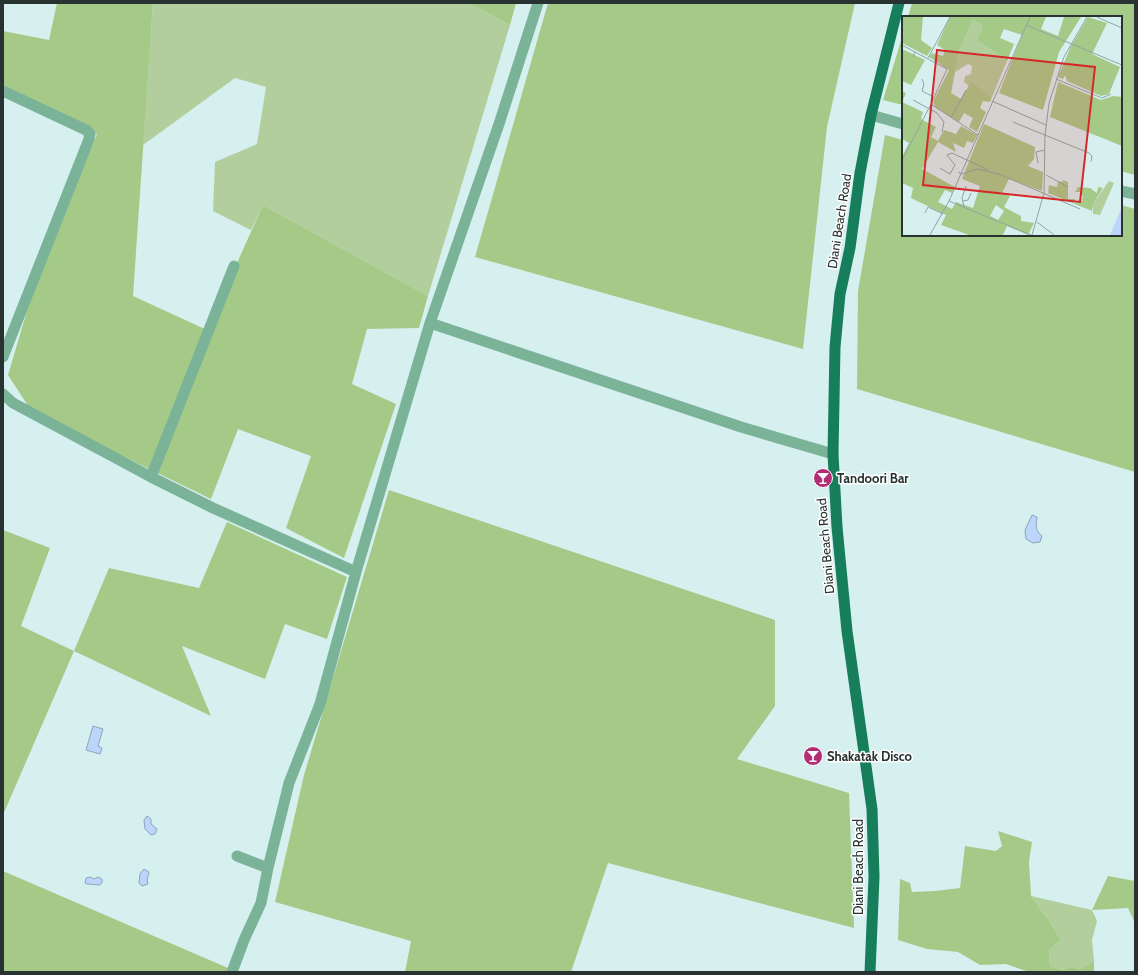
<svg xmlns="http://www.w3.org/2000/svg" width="1138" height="975" viewBox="0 0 1138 975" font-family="Cabin,sans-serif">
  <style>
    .green { fill: #b2ce9c }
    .forest { fill: #a5ca88 }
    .water { fill: #bcd5fa; stroke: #8fa4be }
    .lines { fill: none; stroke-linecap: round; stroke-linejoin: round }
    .minor { stroke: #7bb398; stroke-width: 11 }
    .primary { stroke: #167e5a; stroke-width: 11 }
    .labels { text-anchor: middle; stroke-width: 3; stroke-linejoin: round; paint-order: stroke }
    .street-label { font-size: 13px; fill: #273231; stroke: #fff }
    .poi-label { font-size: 13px; font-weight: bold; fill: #273231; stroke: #fff; text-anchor: start }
    .inset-road { fill: none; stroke: #90a4a4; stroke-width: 1 }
    .view { fill: #d62828; fill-opacity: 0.15; stroke: #d62828; stroke-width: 2 }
    .inset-edge { fill: none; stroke: #273231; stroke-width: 2 }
  </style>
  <rect width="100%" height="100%" fill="#d6f0f0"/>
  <!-- green -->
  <path class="green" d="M153,3h316l41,22 -82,271 -165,-91 -12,25 -38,-19 2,-49 42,-18 9,-57 -31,-9 -92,67z
    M1031,896l61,14 5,11 -5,19 2,21 -14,8 -10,-3 -7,4 -13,-4 -1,-16 12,-10 -11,-18z"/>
  <!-- forest -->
  <path class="forest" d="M57,3h96l-20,293 74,34 56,-125 165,91 -9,32 -52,1 -15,55 44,20 -52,154 -58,-30 25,-72 -73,-27 -27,70 -179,-87 -24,-37 29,-98 60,-143 -94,-49v-54l46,9z
    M469,3h47l-6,22z
    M548,3h307l-28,124 -24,222 -328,-92z
    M912,3h223v172l-14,-4v-154h-213z
    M903,34v71l-20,-5z
    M885,135l18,5v95h218v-30l14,4v263l-278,-83 1,-98z
    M389,490l386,130v86l-38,53 112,34 5,135 -246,-65 -37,109h-166l6,-31 -136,-39 29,-127z
    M227,522l120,55 -20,62 -42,-15 -20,55 -83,-33 29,70 -137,-65 -71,164v-285l47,18 -29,78 53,25 35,-83 90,20z
    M998,831l34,11 -3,20 2,34 19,26 11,18 -12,10 1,16 13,4 7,-4 10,3 14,-8v11h-65l-23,-8 -26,1 -22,-13 -31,-3 -29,-9 2,-61 10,4 2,9 23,-1 25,-3 5,-42 31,5 6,-5z
    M3,871l225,97 -2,4h-223z
    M1108,876l27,5v42l-7,-15 -36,2z"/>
  <!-- water -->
  <path class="water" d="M1032,515l5,2c-1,8 -2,14 5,19l-2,6 -7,1 -7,-4 -1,-9z
    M93,726l10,3 -5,17 4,2 -2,6 -14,-4z
    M147,816l4,3v5l6,5 -2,5 -4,1 -6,-6 -1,-9z
    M144,869l5,3 -2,8 1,4 -6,2 -3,-3 1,-9z
    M90,877l4,2 4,-2 4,2v4l-2,2 -13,-1 -2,-1 1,-5z"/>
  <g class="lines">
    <!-- minor -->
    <path class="minor" d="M3,91l83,39 4,4 -1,5 -86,218
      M871,115l32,9
      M1121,191l14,3
      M430,323l311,104 92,27
      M3,394l10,9 138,74 62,31 143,64
      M151,477l83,-211
      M237,856l31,12
      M232,972l12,-32 17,-37 7,-35 21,-85 31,-79 36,-132 74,-249 69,-199 39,-121"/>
    <!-- primary -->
    <path class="primary" d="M870,972l4,-95 -2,-68 -25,-178 -10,-104 -4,-73 2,-107 5,-53 10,-46 10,-75 11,-58 28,-112"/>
  </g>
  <!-- icons -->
  <defs>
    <g id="bar-disc" transform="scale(1)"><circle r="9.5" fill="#b22d73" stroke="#fff"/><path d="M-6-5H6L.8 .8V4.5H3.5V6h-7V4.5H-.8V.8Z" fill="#fff"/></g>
  </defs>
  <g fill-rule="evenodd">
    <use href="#bar-disc" x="823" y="478"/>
    <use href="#bar-disc" x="813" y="756"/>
  </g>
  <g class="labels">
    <!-- street labels -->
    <g class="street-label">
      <text transform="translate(839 221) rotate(-81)" y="5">Diani Beach Road</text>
      <text transform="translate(825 546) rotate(-95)" y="5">Diani Beach Road</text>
      <text transform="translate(858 867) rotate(-90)" y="5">Diani Beach Road</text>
    </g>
    <!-- poi labels -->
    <g class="poi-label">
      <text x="837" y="483">Tandoori Bar</text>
      <text x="827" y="761">Shakatak Disco</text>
    </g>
  </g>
  <!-- overview -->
  <g transform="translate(902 16)">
    <rect width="220" height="220" fill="#d6f0f0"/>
    <path d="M71,4l10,6 -6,14 30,21 -15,36 -21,-14 -2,3 -5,-4 1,-6 6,-2 1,-8 -4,-2 -13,8 4,-21zM207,165l5,2 -14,32 -7,-1v-10z" fill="#b2ce9c"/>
    <path d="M0,1h21l-2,23 11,8 -5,8 -25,-13zM48,1h96l-5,12 17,7 6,-19h17l-22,35 -16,58 -44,-17 23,-58 -18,-6 -4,9 14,6 -7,17 -30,-21 6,-14 -10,-6 -14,31 -8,42 10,6 10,-17 21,15 -2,5 -7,-1 -3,7 6,4 -9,20 -8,-5 4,-9 -9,-5 -5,9 -23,-14 -3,-6 16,-32 -20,-13 3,-4 11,3 2,-6 -8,-5zM186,1l19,6 -15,31 28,13 -11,27 -8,2 -34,-15 -2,-6 -2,4 -5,-2 13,-31zM0,33l23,11 -14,25 -9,-4zM156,66l43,18 12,-4 9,1v49l-72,-29zM0,75l4,2 -4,9 21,10 -2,7 15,8 -5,10 7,4 6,-11 12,4 5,-8 16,9 -4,8 -6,-2 -3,7 -11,-5 3,9 -18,-10 -16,27 33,18 -3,6 -7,-3 -7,12 14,7 4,-7 17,6 7,-22 -18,-7 22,-55 51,23 -1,12 -6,7 15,6 -1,19 -33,-12 -7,14 8,3 -6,11 17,9v5l13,2 -6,12 -21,-9 -4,9h-34l-28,-10 5,-10 -35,-17 2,-10 -11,-5v-26l7,-14 -7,-4zM94,189l8,6 -6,9 -8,-4zM161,164l5,2v17h7l-1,4 7,-1 2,-5 -3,-5h-5l3,-5 12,1 7,5 1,-6 5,1 -10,16 -1,7 -44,-18 1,-8 8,2 1,-6 5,1z" fill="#a5ca88" fill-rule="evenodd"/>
    <path d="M220,191v28h-12z" fill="#bcd5fa"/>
    <path class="inset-road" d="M195,1l25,11M124,9l96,40M0,29l13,7M11,41l2,-5 32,17 -16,35 47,31M26,42l22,-41M20,63l2,5 -2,7 10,5M154,63l46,19 9,-4M11,84l24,13 7,9 -2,10M90,85l54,24M49,102l15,-28M111,106l76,31 3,3 -1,6M0,144l29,-56M136,147l-2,-11 9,-2M38,152l10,6 5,-9 -8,-10 5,-2 36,17M56,156l4,2 15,-5 22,5 81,35M144,159l22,12M47,185l81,-184M61,185l5,-1 3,-7M62,191l-2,-9 4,-12M23,197l3,-6 15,7M135,206l17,13M28,219l19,-34 82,34M130,219l12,-42 1,-58 4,-32 15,-46 23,-40"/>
    <path class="view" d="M35,34l158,17 -15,135 -157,-17z"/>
    <rect width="220" height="220" class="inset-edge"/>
  </g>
  <!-- border -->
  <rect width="1138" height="975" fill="none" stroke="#273231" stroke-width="8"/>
</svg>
